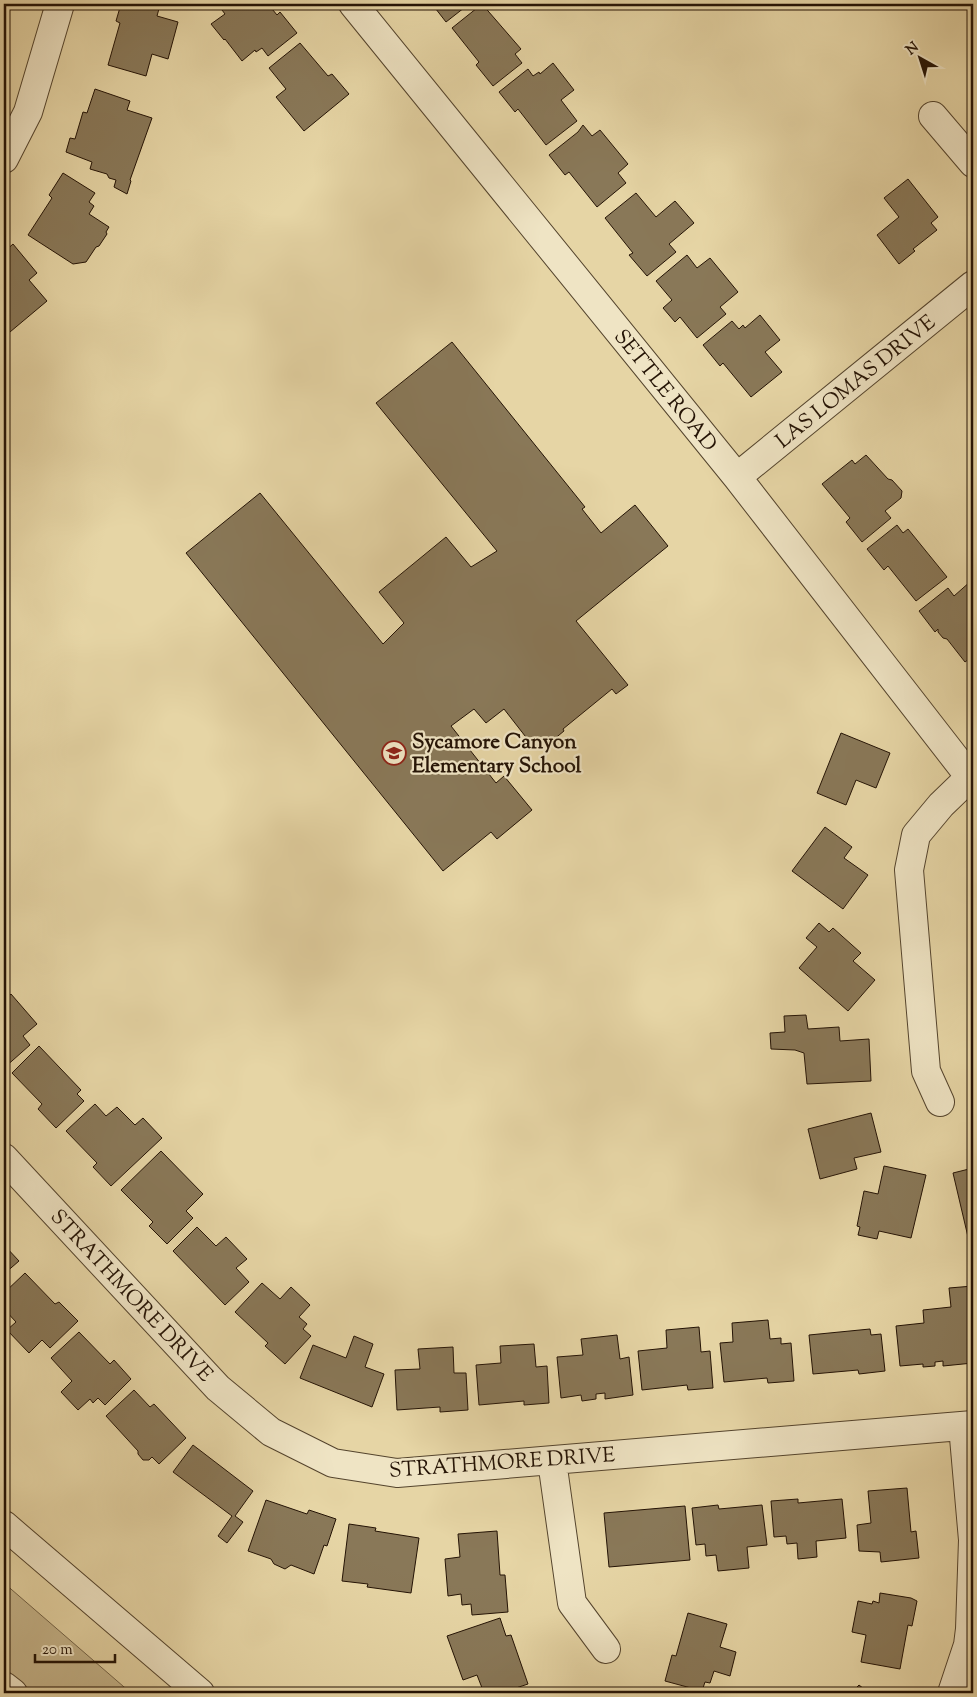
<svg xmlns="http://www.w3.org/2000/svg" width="977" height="1697" viewBox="0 0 977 1697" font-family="'Sorts Mill Goudy',serif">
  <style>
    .green { fill: #c5b48a; stroke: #746448 }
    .building { fill: #897858; stroke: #241305 }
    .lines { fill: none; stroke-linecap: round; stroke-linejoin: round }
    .minor-casing { stroke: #54442d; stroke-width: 30 }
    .minor { stroke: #efe4c4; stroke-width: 28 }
    .labels { text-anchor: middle; stroke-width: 4.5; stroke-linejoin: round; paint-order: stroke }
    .street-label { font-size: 21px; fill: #241305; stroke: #efe4c4 }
    .poi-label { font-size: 21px; font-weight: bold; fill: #241305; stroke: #efe4c4; text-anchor: start }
  </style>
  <rect width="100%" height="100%" fill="#e6d5a5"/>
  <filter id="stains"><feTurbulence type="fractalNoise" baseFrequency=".004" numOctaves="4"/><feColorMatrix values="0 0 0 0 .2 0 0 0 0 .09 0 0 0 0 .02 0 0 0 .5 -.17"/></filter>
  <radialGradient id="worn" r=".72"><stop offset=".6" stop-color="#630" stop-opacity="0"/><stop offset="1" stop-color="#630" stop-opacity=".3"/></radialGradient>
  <!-- green -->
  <path class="green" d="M4,1583l127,110h-127z"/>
  <!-- building -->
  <path class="building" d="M121,4h33l6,1 -3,11 21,6 -10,37 -16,-5 -6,22 -38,-11 12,-42 -4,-2z
    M221,4h47l9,11 3,-3 17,21 -29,23 -6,-8 -6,4 -1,-2 -13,11 -17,-22 -1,1 -13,-16 14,-10 -6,-8z
    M432,4h37l-23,18z
    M482,4l39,45 -6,5 7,9 -29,23 -17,-21 3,-3 -27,-34z
    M300,43l28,33 4,-2 17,20 -45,37 -28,-34 10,-8 -17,-21z
    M553,63l21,27 -13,10 16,21 -31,24 -28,-36 -3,3 -16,-20 29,-23 5,7 6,-4 1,2z
    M95,89l35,12 -3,9 25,8 -22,62 1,1 -4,13 -13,-7 2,-7 -7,-2 -2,-4 -17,-5 2,-7 -26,-10 4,-14 5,1 8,-27 4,1z
    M583,125l9,11 8,-6 28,34 -10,9 8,10 -29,24 -28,-35 -4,3 -16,-20 29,-23z
    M63,173l32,20 -6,9 5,4 -5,8 20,13 -3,5 1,2 -8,12 -3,1 -10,15 -13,2 -45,-29 24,-37 -3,-3z
    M908,179l30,38 -7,6 6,7 -24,19 2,2 -16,13 -22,-29 22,-18 -15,-19z
    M636,193l20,24 19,-16 19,22 -25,21 7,8 -29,24 -18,-21 4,-2 -28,-35z
    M13,244l24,29 -8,7 18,21 -43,36v-85z
    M687,255l10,13 13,-10 28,34 -18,15 6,7 -29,24 -17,-21 -5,5 -12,-14 9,-8 -16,-19z
    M760,315l20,25 -15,12 17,20 -31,25 -28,-34 -3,3 -17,-21 29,-24 7,8 4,-4 2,3z
    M452,342l133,165 -3,2 19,24 34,-28 33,41 -92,75 52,64 -12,9 -4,-5 -49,40 1,2 -11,9 -4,-4 -13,14 -32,-41 -18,14 -12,-14 -23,17 45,57 8,-7 28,34 -35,29 -6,-7 -48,39 -257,-318 74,-60 123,151 21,-21 -25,-31 67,-55 25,30 26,-16 -121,-148z
    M866,455l22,24 4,1 10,11 -1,7 -16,13 6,7 -29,24 -16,-20 4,-4 -28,-34 30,-24 3,4z
    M897,525l6,8 5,-4 39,48 -31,24 -28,-35 -4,4 -17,-21z
    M971,581l2,2v73l-8,6 -18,-23 -4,-1 -5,-6v-3l-3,3 -16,-21 29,-23 6,8z
    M841,733l49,20 -14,35 -20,-8 -10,25 -29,-12z
    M825,827l27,20 -8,11 24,17 -25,34 -51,-38z
    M819,923l10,9 4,-4 28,25 -8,8 22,19 -27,31 -49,-43 18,-21 -11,-9z
    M11,994l26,30 -14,12 7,9 -26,23v-67z
    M806,1015l2,14 31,-2 1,14 29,-2 2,42 -64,3 -3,-31 -9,-3 -24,-1 -1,-16 15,-1 -1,-16z
    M39,1046l42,44 -4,4 7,7 -28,27 -18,-19 4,-5 -30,-31z
    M95,1104l11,12 11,-9 18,18 8,-7 19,20 -51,48 -18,-19 4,-4 -31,-32z
    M871,1113l10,39 -27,6 3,11 -37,10 -12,-50z
    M161,1151l42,43 -17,17 7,7 -26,26 -18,-18 4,-4 -32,-32z
    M884,1166l42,9 -15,63 -32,-7 -2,8 -19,-4 2,-8 -3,-1 7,-35 14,3z
    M973,1168v68l-5,1 -15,-64z
    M197,1227l19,19 10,-9 21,22 -11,9 13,14 -24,23 -52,-54z
    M4,1245l15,16 -15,13z
    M25,1273l30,31 4,-2 19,19 -28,27 -8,-8 -13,13 -22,-23 9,-8 -12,-13v-16z
    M262,1283l18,16 11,-12 19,18 -11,12 8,7 -4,5 8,7 -26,28 -20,-18 3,-3 -33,-31z
    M973,1286v77l-30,3v-5l-8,1v4l-12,1v-3l-23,2 -4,-40 28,-3 -1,-13 28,-3 -2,-19z
    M768,1320l2,19 11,-1v6l10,-1 3,38 -26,2 -1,-5 -43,4 -4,-39 13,-1 -1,-19z
    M699,1327l2,25 9,-1 3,37 -25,2 -1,-5 -45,5 -4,-39 29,-3 -1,-18z
    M870,1329l1,6 10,-1 4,37 -26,3 -1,-4 -45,4 -4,-39z
    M79,1332l31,32 4,-4 17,19 -26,26 -7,-7 -5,5 -3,-4 -12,11 -17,-18 11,-11 -21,-23z
    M617,1335l3,24 9,-2 4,38 -28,4v-6l-9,1v5l-14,2 -1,-6 -20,3 -4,-41 26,-2 -2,-16z
    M354,1336l19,8 -8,23 19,7 -12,33 -72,-29 13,-33 33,13z
    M534,1344l2,23 11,-1 2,37 -25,2v-4l-45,4 -3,-40 25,-2 -1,-17z
    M453,1347l1,26h12l2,37 -28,2v-5l-43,3 -2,-40 25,-1 -2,-20z
    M134,1390l16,17 4,-3 32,34 -27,26 -7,-7 -3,3h-6l-5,-6v-3l-32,-35z
    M193,1445l60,46 -18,25 8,6 -16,21 -9,-7 14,-20 -59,-44z
    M907,1488l4,44 5,-1 3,27 -38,4 -1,-10 -21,-1 -2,-26 14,-2 -3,-32z
    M798,1499v4l44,-4 4,39 -30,3 1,16 -19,2 -1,-16 -10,1 -1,-8 -12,1 -3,-36z
    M266,1500l41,14 2,-4 27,9 -9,27 -3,-1 -10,29 -23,-9 -6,4 -11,-5 -3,-5 -23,-8z
    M718,1505l1,4 43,-4 5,40 -20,2 2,21 -31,3 -2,-16 -10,1 -1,-12 -9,1 -4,-37z
    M685,1506l5,54 -81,7 -5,-54z
    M349,1524l27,4 -1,3 44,7 -8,55 -44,-6 1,-3 -26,-3z
    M497,1531l3,44h5l3,37 -36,3 -1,-11 -9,1 -1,-11 -13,2 -3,-37 15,-2 -2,-23z
    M880,1593l31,5 6,3 -5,25 -4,-1 -8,44 -39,-7 5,-27 -14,-3 6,-31 14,3 1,-3 6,2z
    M688,1613l39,11 -7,23 16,5 -6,24 -16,-5 -4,12 -5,-1 -3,9 -37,-10 7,-26 4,1z
    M500,1618l6,18 5,-1 17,49 -27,9h-17l-7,-18 -14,5 -16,-44z
    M859,1685l10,8h-26l4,-5 5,4z"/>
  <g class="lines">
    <!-- minor casing -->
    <g class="minor-casing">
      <path id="minor" d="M353,4l384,473 236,304
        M933,116l40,47
        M4,159l24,-47 32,-108
        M737,477l236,-192
        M940,1102l-14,-31 -17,-201 7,-35 25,-30 29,-28
        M4,1158l214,230 53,44 62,31 64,10 576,-48
        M552,1461l20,142 34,46
        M4,1525l196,168
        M4,1686l9,7
        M952,1693l16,-48 2,-16 3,-89 -10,-114"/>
    </g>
    <!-- minor -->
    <use href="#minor" class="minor"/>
  </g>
  <!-- icons -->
  <defs>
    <g id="school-ring" transform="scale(1.25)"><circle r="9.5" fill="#efe4c4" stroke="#8f2418" stroke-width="1.5"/><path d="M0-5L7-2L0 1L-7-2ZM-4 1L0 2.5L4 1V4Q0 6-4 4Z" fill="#8f2418"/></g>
  </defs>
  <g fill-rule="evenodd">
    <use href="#school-ring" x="394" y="753"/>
  </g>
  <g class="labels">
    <!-- street labels -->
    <g class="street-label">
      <text transform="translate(855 381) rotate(-39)" y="7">LAS LOMAS DRIVE</text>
      <text transform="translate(666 390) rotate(51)" y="7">SETTLE ROAD</text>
      <text transform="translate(132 1295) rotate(47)" y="7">STRATHMORE DRIVE</text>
      <text transform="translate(502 1462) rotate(-4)" y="7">STRATHMORE DRIVE</text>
    </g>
    <!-- poi labels -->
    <g class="poi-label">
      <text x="412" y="748">Sycamore Canyon<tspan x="412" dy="24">Elementary School</tspan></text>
    </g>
  </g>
  <!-- margin -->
  <rect width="977" height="1697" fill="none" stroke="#e6d5a5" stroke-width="20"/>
  <rect x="5" y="5" width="967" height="1687" fill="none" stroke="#241305" stroke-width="2.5"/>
  <rect x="10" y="10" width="957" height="1677" fill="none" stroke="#241305"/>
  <!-- north arrow -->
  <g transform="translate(920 58) rotate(321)" stroke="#efe4c4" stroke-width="4" paint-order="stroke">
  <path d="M0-4L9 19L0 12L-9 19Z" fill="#241305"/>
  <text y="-8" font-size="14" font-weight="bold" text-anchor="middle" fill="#241305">N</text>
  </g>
  <!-- scale -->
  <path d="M35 1654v8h80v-8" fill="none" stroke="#241305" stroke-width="2.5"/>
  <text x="42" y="1654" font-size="15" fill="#241305" stroke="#efe4c4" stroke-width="4" paint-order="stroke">20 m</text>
  <rect width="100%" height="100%" filter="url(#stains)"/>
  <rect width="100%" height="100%" fill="url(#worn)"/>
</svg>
